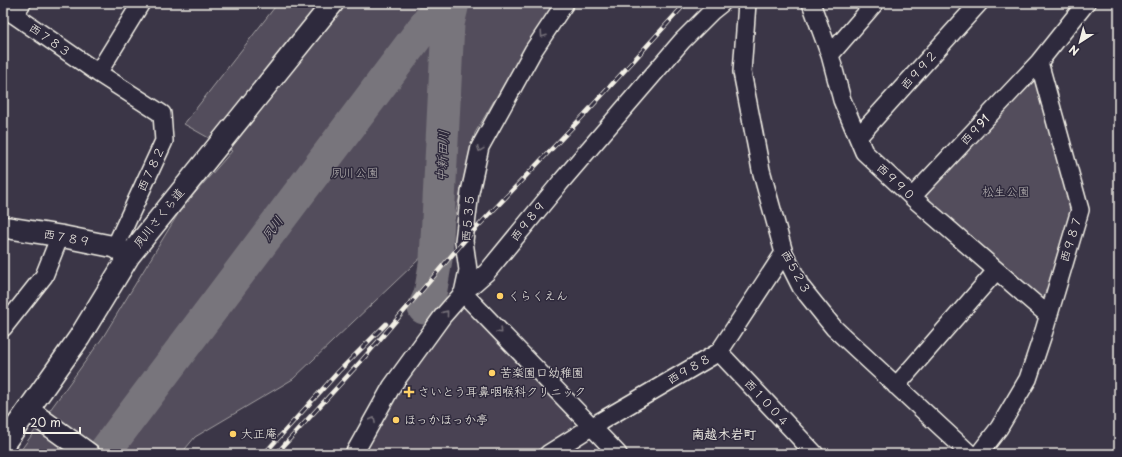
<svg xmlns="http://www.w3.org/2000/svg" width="1122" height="457" viewBox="0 0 1122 457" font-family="'Playpen Sans','Klee One',sans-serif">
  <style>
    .built { fill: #484352 }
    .green { fill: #534e5c; stroke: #a4a0a2 }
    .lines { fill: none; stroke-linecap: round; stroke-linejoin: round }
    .river { stroke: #78747b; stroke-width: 33 }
    .minor-casing { stroke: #f4f1e8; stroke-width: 20 }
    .tertiary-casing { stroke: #f4f1e8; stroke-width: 24 }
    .minor { stroke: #2f2a3d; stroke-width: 17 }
    .tertiary { stroke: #2f2a3d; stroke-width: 21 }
    .rail-casing { stroke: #f4f1e8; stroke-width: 4.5 }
    .rail { stroke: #2f2a3d; stroke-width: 3; stroke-dasharray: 9; stroke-linecap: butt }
    .oneway { stroke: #747079 }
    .poi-dot { fill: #ffd166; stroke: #2f2a3d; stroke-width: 1.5 }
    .labels { text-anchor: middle; stroke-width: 3; stroke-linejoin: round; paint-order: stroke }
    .street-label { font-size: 12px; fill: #f4f1e8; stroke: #2f2a3d }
    .park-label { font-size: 12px; fill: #bcb8b7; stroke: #2f2a3d }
    .poi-label { font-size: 12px; fill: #f4f1e8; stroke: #2f2a3d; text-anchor: start }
    .water-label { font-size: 13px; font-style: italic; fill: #b6b2b2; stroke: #2f2a3d }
    .neighbourhood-label { font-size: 13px; font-weight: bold; fill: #f4f1e8; stroke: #2f2a3d }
  </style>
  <rect width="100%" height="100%" fill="#3b3647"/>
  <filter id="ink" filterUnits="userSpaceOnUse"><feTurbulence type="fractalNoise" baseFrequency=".025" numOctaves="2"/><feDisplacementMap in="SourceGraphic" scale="8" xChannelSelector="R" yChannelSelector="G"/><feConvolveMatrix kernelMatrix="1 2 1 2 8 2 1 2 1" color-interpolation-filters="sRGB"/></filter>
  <g filter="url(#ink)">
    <!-- built -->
    <path class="built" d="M457,310h9l108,109 -3,10 -42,25h-162l21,-47z"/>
    <!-- green -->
    <path class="green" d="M278,3h280l-34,47 -49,83 -23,95 -159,151 -98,58 -14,17h-163l85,-117 78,-128 51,-58 -48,-27z
      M1036,69l40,142 -30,95 -132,-109z"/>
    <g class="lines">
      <!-- river -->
      <path class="river" d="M424,308l6,-13 6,-36 12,-235 5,-21
        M103,454l339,-451"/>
      <!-- minor casing -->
      <g class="minor-casing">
        <path id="minor" d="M747,3l-5,69 19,98 23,83 17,34 33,41 136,126
          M811,3l19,52 12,45 22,52 48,45 136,118
          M3,7l95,66 64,41 2,27 -49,106
          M14,15l8,-12
          M830,55l45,-52
          M98,73l43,-70
          M858,137l121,-134
          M912,197l127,-135 47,-59
          M463,293l5,-23 -4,-29 6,-49 10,-45 53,-96 32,-48
          M463,293l155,161
          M3,328l41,-52 16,-40
          M719,352l96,102
          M896,386l100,-115
          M354,454l38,-68 50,-69 21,-24 24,-21 73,-89 122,-142 30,-30 10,-8
          M548,454l43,-27 128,-75 65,-99
          M979,454l20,-26 29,-49 16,-48 36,-121 -41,-148"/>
      </g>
      <!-- tertiary casing -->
      <g class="tertiary-casing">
        <path id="tertiary" d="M3,227l57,9 55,11 14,9
          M28,410l61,44
          M3,445l76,-107 50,-82 204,-253"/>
      </g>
      <!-- minor -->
      <use href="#minor" class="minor"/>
      <!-- tertiary -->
      <use href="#tertiary" class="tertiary"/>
      <!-- rail casing -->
      <g class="rail-casing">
        <path id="rail" d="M264,454l75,-83 47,-47
          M276,454l87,-95 101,-118 120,-126 102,-112"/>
      </g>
      <!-- rail -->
      <use href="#rail" class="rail"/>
    </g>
    <!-- one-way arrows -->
    <defs><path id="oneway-chevron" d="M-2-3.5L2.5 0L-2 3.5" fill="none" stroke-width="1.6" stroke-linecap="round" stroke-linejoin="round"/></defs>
    <g class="oneway">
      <use href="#oneway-chevron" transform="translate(543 35) rotate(124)"/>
      <use href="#oneway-chevron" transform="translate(480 149) rotate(110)"/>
      <use href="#oneway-chevron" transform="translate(446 313) rotate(-51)"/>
      <use href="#oneway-chevron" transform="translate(500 331) rotate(46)"/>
      <use href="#oneway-chevron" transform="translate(373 420) rotate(-61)"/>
    </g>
  </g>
  <!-- markers -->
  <g class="poi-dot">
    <circle cx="500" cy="296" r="4"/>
    <circle cx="492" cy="373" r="4"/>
    <path d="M407 386h4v4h4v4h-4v4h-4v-4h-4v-4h4z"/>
    <circle cx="396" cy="420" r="4"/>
    <circle cx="233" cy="434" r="4"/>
  </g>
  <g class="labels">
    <!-- street labels -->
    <g class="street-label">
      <text transform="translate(50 40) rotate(35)" y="4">西７８３</text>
      <text transform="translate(919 70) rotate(-48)" y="4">西９９２</text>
      <text transform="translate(975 130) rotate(-47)" y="4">西９91</text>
      <text transform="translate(151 169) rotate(-65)" y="4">西７８２</text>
      <text transform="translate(896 182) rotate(43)" y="4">西９９０</text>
      <text transform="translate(159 218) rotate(-51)" y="4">夙川さくら道</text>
      <text transform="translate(468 218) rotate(-85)" y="4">西５３５</text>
      <text transform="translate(528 221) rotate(-51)" y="4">西９８９</text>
      <text transform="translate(67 238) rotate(10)" y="4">西７８９</text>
      <text transform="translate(1071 239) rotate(-73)" y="4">西９８７</text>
      <text transform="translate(796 272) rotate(61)" y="4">西５２３</text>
      <text transform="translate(689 369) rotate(-30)" y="4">西９８８</text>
      <text transform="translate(767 403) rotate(47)" y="4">西１００４</text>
    </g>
    <!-- park labels -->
    <g class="park-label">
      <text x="355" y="177">夙川公園</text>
      <text x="1006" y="196">松生公園</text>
    </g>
    <!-- poi labels -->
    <g class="poi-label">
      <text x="508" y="300">くらくえん</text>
      <text x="500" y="377">苦楽園口幼稚園</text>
      <text x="418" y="396">さいとう耳鼻咽喉科クリニック</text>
      <text x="404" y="424">ほっかほっか亭</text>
      <text x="241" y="438">大正庵</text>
    </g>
    <!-- water labels -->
    <g class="water-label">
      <text transform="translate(442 156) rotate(-87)" y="5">中新田川</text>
      <text transform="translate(272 228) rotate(-53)" y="5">夙川</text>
    </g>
    <!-- neighbourhood labels -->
    <g class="neighbourhood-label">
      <text x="724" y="439">南越木岩町</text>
    </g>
  </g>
  <!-- margin -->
  <rect width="1122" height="457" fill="none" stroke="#2f2a3d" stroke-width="16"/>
  <rect x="8" y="8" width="1106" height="441" fill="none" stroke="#f4f1e8" stroke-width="1.5" filter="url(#ink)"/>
  <!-- north arrow -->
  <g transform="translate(1080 42) rotate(216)" stroke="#2f2a3d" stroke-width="3" paint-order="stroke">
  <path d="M0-3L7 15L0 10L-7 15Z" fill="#f4f1e8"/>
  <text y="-6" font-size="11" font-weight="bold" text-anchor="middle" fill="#f4f1e8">N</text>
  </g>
  <!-- scale -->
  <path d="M24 427v6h56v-6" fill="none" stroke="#f4f1e8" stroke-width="2"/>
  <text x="30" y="427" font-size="12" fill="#f4f1e8" stroke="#2f2a3d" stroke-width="3" paint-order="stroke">20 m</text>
</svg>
